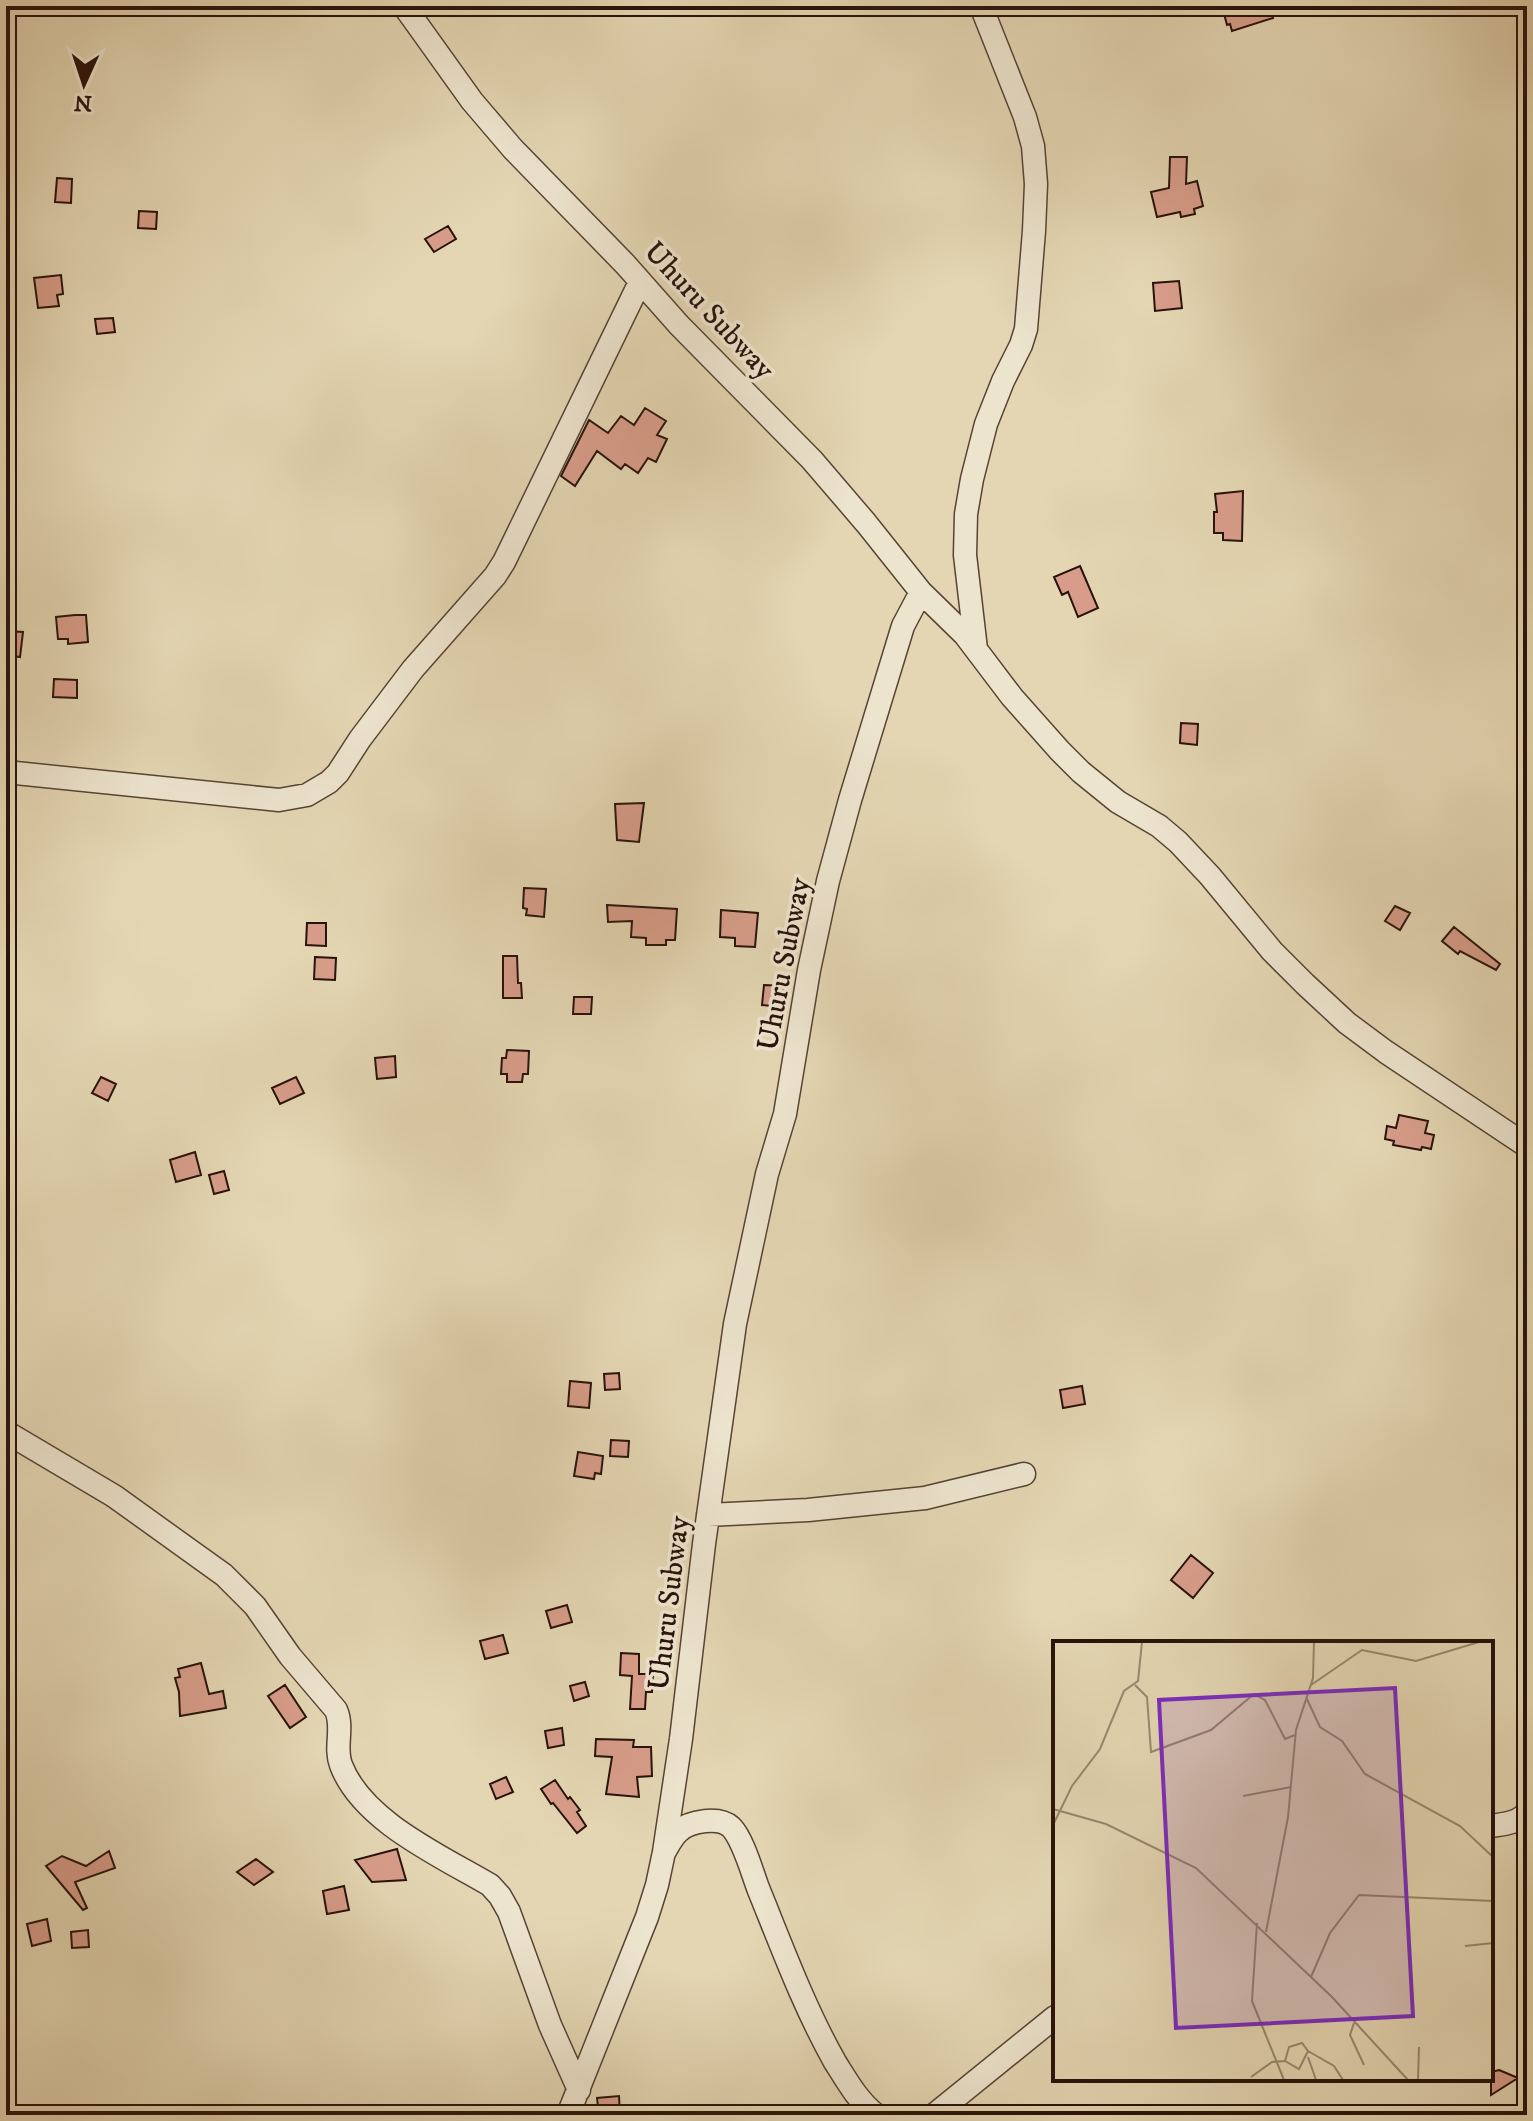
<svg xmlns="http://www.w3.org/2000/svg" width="1533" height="2121" viewBox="0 0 1533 2121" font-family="'IM FELL DW Pica',serif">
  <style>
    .building { fill: #d89d8a; stroke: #28120a; stroke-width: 2 }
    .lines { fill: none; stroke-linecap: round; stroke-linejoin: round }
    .minor-casing { stroke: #574334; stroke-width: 25 }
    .minor { stroke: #ede4ce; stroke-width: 22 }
    .labels { text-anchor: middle; stroke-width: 7; stroke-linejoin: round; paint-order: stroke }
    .street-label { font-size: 30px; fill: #28120a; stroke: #ede4ce }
    .inset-road { fill: none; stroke: #99886f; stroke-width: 2 }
    .view { fill: #7b2cbf; fill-opacity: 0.15; stroke: #7b2cbf; stroke-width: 4 }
    .inset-edge { fill: none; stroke: #28120a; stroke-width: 4 }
  </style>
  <rect width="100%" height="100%" fill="#e4d6b3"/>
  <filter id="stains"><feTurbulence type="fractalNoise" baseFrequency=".0025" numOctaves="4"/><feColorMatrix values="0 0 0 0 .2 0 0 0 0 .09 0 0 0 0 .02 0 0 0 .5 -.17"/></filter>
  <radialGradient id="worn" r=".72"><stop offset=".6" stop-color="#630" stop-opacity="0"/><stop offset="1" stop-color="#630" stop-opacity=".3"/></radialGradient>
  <!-- building -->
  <path class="building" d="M1222,6h47l4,12 -41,13 -2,-7 -3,1z
    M1170,157h17l-1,27 11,-3 6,25 -9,3 1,5 -14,3 -1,-5 -23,5 -6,-25 18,-4z
    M57,178l15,1 -1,24 -16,-1z
    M139,211l18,1 -1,17 -18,-1z
    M448,226l8,13 -22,13 -9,-13z
    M61,275l2,19 -6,1 2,11 -21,2 -4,-30z
    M1179,281l3,27 -27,3 -2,-28z
    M113,318l2,14 -18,2 -2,-15z
    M645,408l21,13 -9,14 10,4 -11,23 -8,-4 -10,15 -13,-9 -4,5 -24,-18 -22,35 -14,-10 28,-56 19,13 13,-17 13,9z
    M1243,491l-1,50 -19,-1v-7h-9v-21h3l-2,-18z
    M1080,566l18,42 -20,9 -10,-25 -6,3 -8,-18z
    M75,615h11l2,27 -20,2v-5h-10l-2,-22z
    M6,631l17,1 -3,25 -14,-2z
    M54,679l23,1v18l-24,-1z
    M1181,723l17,1 -1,21 -17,-2z
    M644,803l-5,39 -22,-2 -2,-36z
    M524,888l22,1 -2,28 -18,-2 1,-6 -4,-1z
    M607,905l70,4 -2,31h-9v5h-20v-7l-15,-1 1,-16 -24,1z
    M1395,906l15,7 -10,17 -15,-9z
    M721,910l37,3 -3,34 -20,-1v-8l-15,-1z
    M307,923h19v23l-20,-1z
    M1454,927l46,37 -4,6 -36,-19 -2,3 -16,-13z
    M503,956h14l1,27h3l1,15h-19z
    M315,957l21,1 -1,22 -21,-1z
    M764,985l20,1 -2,21 -20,-2z
    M574,997h18l-1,17h-18z
    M507,1050l22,1 -1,23h-5l-1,8h-15v-8h-6l1,-16h4z
    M395,1056l1,21 -19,2 -2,-21z
    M101,1077l15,7 -8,17 -16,-8z
    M296,1077l8,16 -24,11 -8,-16z
    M1399,1115l29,6 -3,12 9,2 -3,14 -9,-2 -1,3 -28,-5 1,-4 -9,-2 2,-13 9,2z
    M195,1152l6,23 -25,7 -6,-22z
    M224,1171l5,19 -15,4 -5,-19z
    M619,1373l1,16 -15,1 -1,-16z
    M570,1381l21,2 -2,25 -21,-2z
    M1082,1386l3,18 -22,4 -3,-18z
    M611,1440l18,1 -1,16 -18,-1z
    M578,1452l25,4 -2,18 -6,-1 -1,6 -20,-3z
    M1191,1555l22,18 -20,25 -22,-18z
    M567,1605l5,17 -21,6 -5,-17z
    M503,1635l5,18 -23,6 -5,-18z
    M621,1653l18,1v20h14l-1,18h-6l-1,17h-15l2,-33 -12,-1z
    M201,1663l8,31 14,-3 3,17 -46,8 -1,-24 -4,-14 5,-1 -2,-8z
    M585,1682l4,14 -15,5 -4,-15z
    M285,1685l21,32 -16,11 -22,-32z
    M562,1728l2,17 -16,3 -3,-17z
    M596,1739l38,1 -1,7h18l1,29 -15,1 2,20 -33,-3 6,-37 -17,-1z
    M506,1777l7,15 -17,7 -6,-15z
    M555,1780l13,19 2,-2 10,13 -3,2 9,14 -9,7 -24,-30 -2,1 -10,-15z
    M397,1849l9,31 -34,2 -17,-22z
    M109,1851l6,17 -40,14 12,26 -4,2 -37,-44 16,-10 24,10z
    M256,1859l17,13 -19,13 -17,-13z
    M344,1886l5,24 -22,4 -4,-23z
    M47,1919l4,22 -19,5 -5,-22z
    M88,1930l1,17 -17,1 -1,-16z
    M1499,2070l19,8 -27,17v-23z
    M619,2096l1,19h-21l-2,-17z"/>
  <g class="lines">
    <!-- minor casing -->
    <g class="minor-casing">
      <path id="minor" d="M404,6l68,95 41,48 112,115 54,61 133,135 54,63 55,69 44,43 47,62 48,54 21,21 37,30 41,24 19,16 32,34 62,75 33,33 42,39 39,29 141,94
        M976,649l-11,-94 1,-41 6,-35 14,-55 17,-43 18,-36 5,-16 8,-98 2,-47 -3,-38 -8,-29 -44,-111
        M6,772l273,28 28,-5 22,-13 9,-9 22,-34 53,-70 82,-93 9,-14 136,-280
        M6,1432l108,64 110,79 31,31 35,50 46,54c8,18 -2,37 5,55 21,56 100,91 149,120l10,11 9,16 41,113 29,65
        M708,1515l100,-5 117,-12 99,-24
        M1491,1826c13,-2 28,-3 36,-14
        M665,1851c4,-7 8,-15 14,-20 11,-10 40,-15 52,-4 12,12 21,45 27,61 24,59 46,119 77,174 12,19 23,39 41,53
        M568,2115l79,-198 10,-32 7,-33 17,-113 23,-195 31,-220 32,-150 18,-60 24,-144 19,-89 22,-81 53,-174 18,-34
        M934,2115l121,-98"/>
    </g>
    <!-- minor -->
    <use href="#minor" class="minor"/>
  </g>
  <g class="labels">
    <!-- street labels -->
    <g class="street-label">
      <text transform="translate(710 310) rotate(47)" y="10">Uhuru Subway</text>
      <text transform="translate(783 964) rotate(-79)" y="10">Uhuru Subway</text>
      <text transform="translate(668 1603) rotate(-83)" y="10">Uhuru Subway</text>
    </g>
  </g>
  <!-- overview -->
  <g transform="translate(1053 1641)">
    <rect width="440" height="440" fill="#e4d6b3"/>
    <path class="inset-road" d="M82,44l12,12 4,55 60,-22 43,-36 11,6 20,39 10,-4M258,44l51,-35 54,11 63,-19M253,56l14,30 22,14 23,33 95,52 33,31M190,155l48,-9M0,168l53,15 90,44 136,129 76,83M0,184l19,-39 28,-37 24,-58 14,-10 4,-39M204,282l-5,78 32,79M213,291l22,-115 8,-87 17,-52 1,-36M412,305l28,-3M258,336l19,-44 29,-38 134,6M301,382l-4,12 14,30M255,410l26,15 9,14M255,416l8,23M198,436l21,-15 13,-1 4,-14 13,-4 6,8 -9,18 -14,-8M365,439l1,-33"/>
    <path class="view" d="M342,47l18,328 -237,12 -17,-328z"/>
    <rect width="440" height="440" class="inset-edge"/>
  </g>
  <!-- margin -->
  <rect width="1533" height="2121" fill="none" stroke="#e4d6b3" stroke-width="32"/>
  <rect x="8" y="8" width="1517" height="2105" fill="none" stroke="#28120a" stroke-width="4"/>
  <rect x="16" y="16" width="1501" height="2089" fill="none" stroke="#28120a" stroke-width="2"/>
  <!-- north arrow -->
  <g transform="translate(84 84) rotate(183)" stroke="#ede4ce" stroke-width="6" paint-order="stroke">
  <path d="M0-6L14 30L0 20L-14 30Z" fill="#28120a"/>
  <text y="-12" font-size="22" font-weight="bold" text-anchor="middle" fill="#28120a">N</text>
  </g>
  <rect width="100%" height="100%" filter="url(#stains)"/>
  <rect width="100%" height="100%" fill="url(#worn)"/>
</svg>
